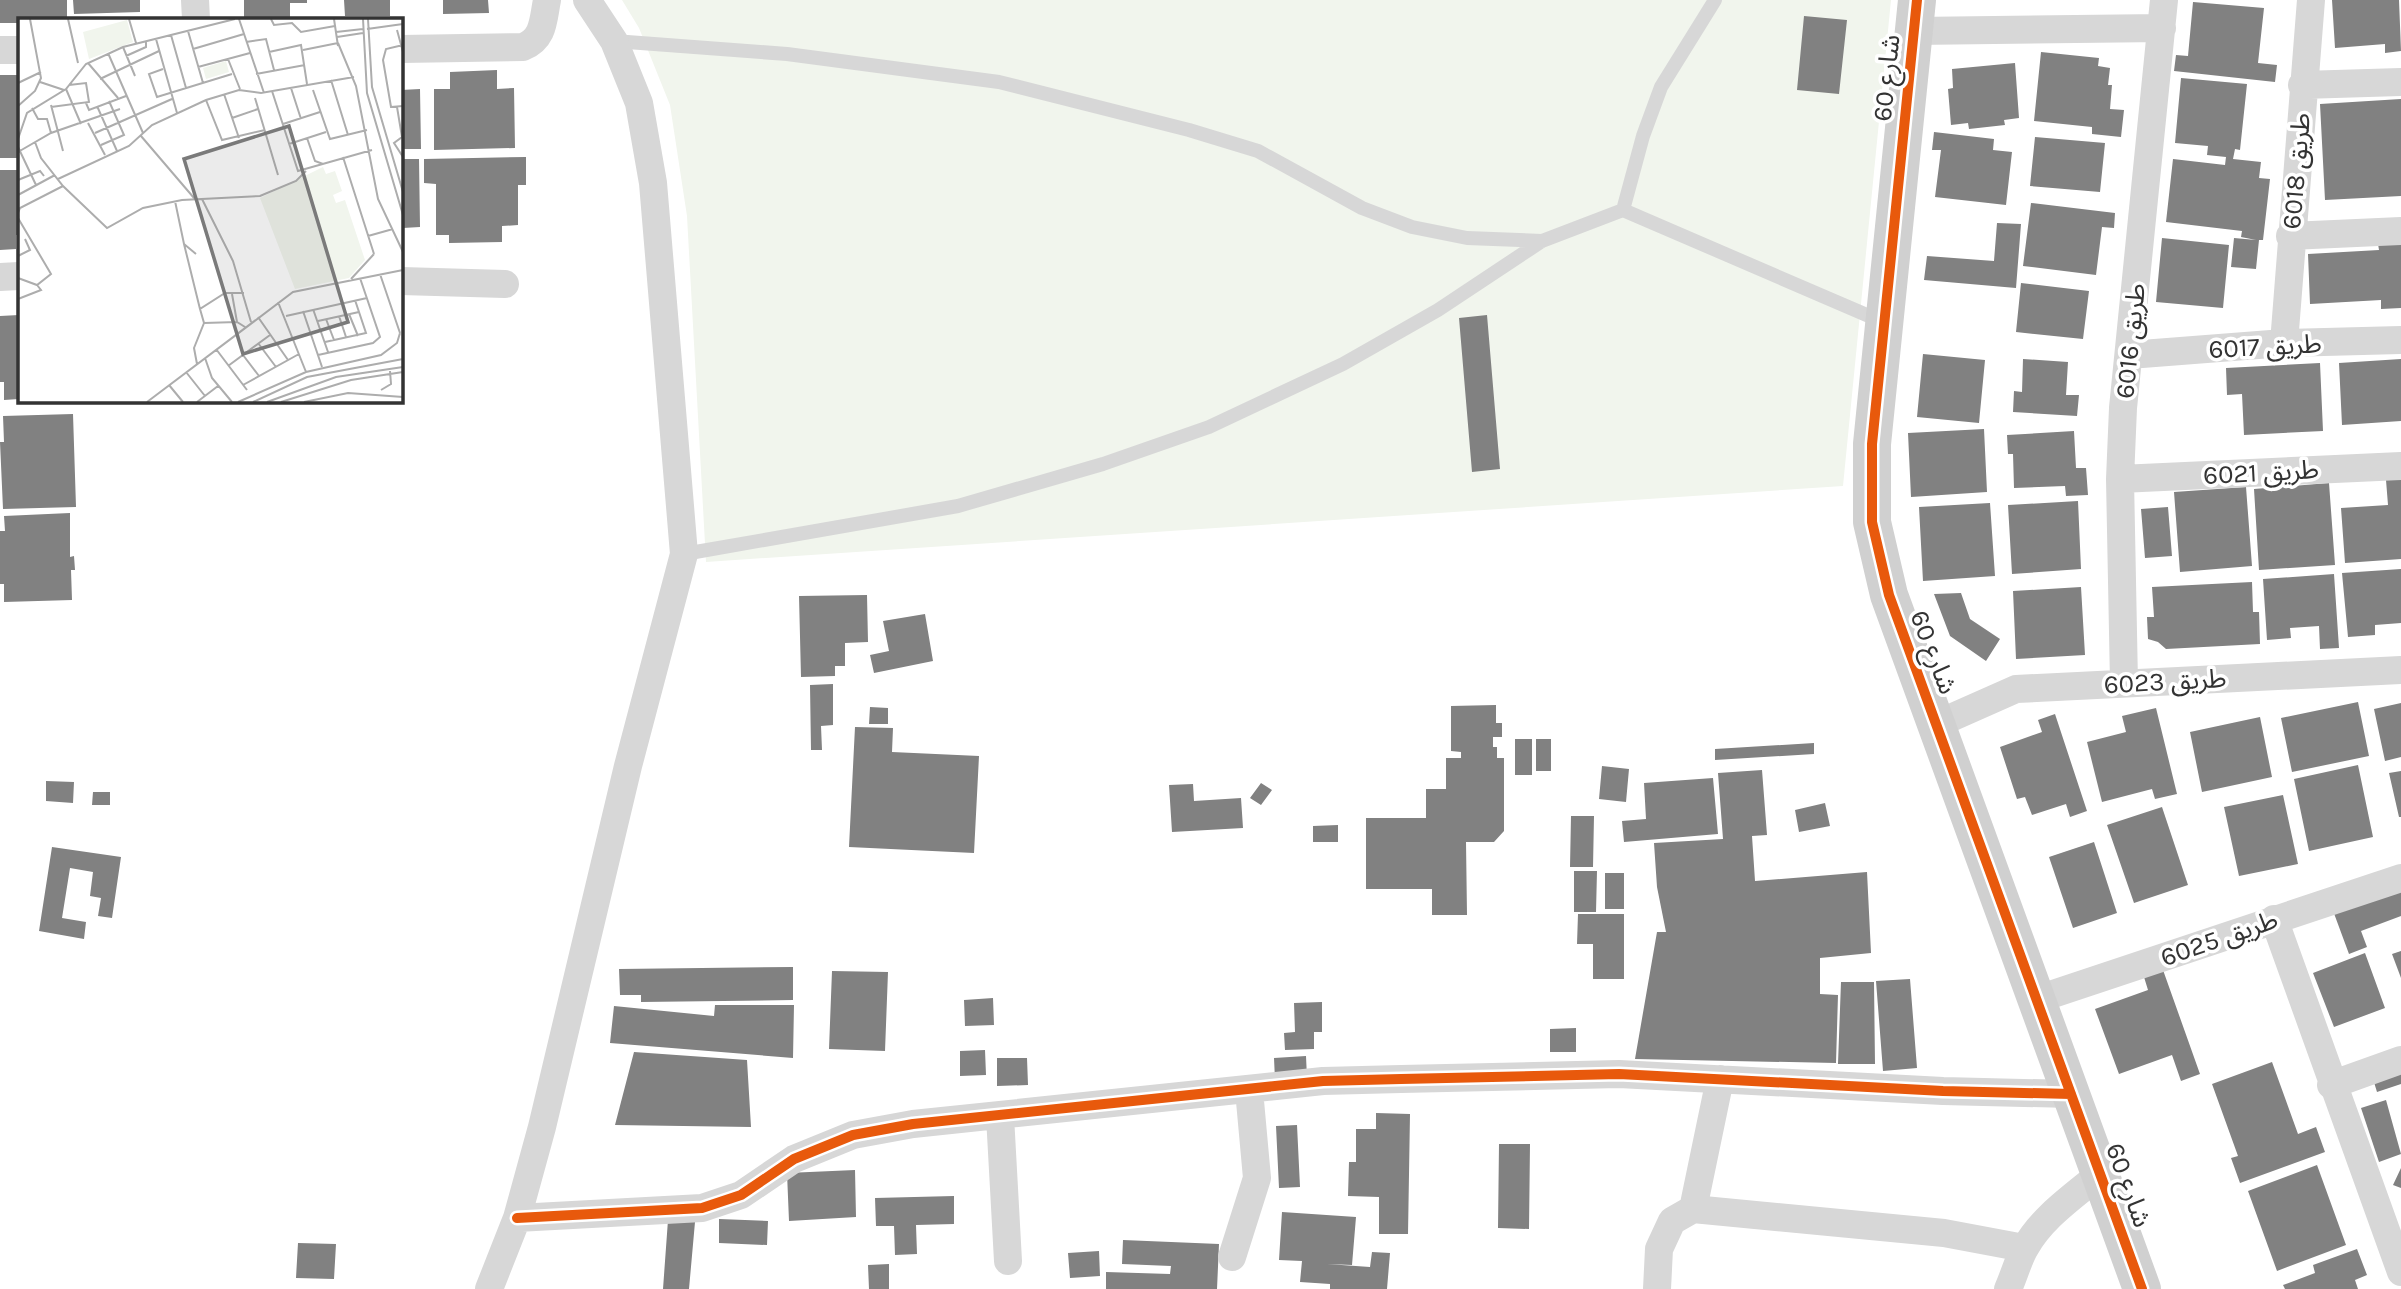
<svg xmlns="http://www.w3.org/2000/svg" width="2401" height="1289" viewBox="0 0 2401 1289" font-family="Karla,'Noto Sans Arabic',sans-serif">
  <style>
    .green { fill: #f1f5ed }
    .building { fill: #818181 }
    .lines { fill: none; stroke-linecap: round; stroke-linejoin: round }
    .lane { stroke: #d7d7d7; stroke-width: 14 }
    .street { stroke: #d7d7d7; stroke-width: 28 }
    .secondary { stroke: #d0d0d0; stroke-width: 38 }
    .cycleway-casing { stroke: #fff; stroke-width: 15 }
    .cycleway { stroke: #e8590c; stroke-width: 10 }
    .labels { text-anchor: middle; stroke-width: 7; stroke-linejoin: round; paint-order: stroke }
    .street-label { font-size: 26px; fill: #333; stroke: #fff }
    .inset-road { fill: none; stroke: #adadad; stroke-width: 2 }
    .view { fill: #7a7a7a; fill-opacity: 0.15; stroke: #7a7a7a; stroke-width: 3.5 }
    .inset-edge { fill: none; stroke: #333; stroke-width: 3.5 }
  </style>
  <rect width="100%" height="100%" fill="#fff"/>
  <!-- green -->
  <path class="green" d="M622,0h1269l-48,486 -1137,76 -19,-346 -17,-111 -31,-77z"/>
  <!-- building -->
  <path class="building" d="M0,0h67v19h-48v4h-19z
    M73,0h67v12l-66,2z
    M244,0h63v3h-17v15l-46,1z
    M344,0h46v16h-45z
    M443,0h45l1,13 -46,1z
    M2332,0h67l2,51 -16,2v-9l-50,4z
    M2193,2l71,6 -6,55 19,2 -2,17 -101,-11 2,-16 12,1z
    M1804,16l43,4 -8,74 -42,-4z
    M2041,52l58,6 -1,8 12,2 -2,17h4l-2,24 14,1 -3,27 -29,-3v-7l-58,-6z
    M2015,63l4,55 -15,2 1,5 -36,4 -1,-6 -17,2 -3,-36 5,-1 -1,-19z
    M497,70v19l17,-1 1,60 -81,2v-61h16v-17z
    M0,75h19v83h-19z
    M2181,78l66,6 -7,66 -5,-1 -2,10 28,3 -2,16 11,1 -7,61h-4l-3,29 -25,-2 3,-29 22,2 -15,-3 1,-6 -76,-9 7,-63 52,6 1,-8 -19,-2 1,-9 -33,-3z
    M420,89l1,60h-20v-59z
    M2401,99v97l-76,4 -5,-96z
    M1934,132l60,7 -1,11 19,2 -6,53 -71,-8 6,-47h-9z
    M2035,137l70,6 -5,49 -70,-6z
    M526,157v28h-8v40l-16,1v16l-53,1v-8h-13v-51l-12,-1v-24z
    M401,159h18l1,68 -17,1v16z
    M0,170h19v65h-3v14l-16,1z
    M2031,203l84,10 -1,15 -12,-1 -6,48 -73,-9z
    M1997,223l24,1 -5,64 -92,-8 3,-24 67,5z
    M2162,238l67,7 -6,63 -67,-6z
    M2401,243v65l-20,1v-9l-71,4 -2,-50 71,-4 -1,-6z
    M2021,283l68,8 -6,48 -67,-7z
    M19,315v84l-15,1v-18h-4v-66z
    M1487,315l13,154 -28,3 -13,-154z
    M1923,354l62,6 -6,63 -62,-6z
    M2023,359l45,3 -2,33h13l-2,21 -64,-4 1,-21 8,1z
    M2401,359v62l-59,4 -3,-62z
    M2320,363l3,68 -79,4 -2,-41 -15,1 -1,-27z
    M73,414l3,93 -73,2 -3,-67h4l-1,-26z
    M1984,429l3,63 -76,5 -3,-64z
    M2074,431l2,37h10l2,27 -22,1 -1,-10 -51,2 -1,-34h-5l-1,-19z
    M2401,479v80l-56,4 -4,-55 47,-3 -2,-25z
    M2329,483l6,82 -76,5 -5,-81z
    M2246,487l6,79 -72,6 -6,-80z
    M2078,501l3,68 -69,5 -4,-69z
    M1990,503l5,73 -72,5 -4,-74z
    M2168,507l4,49 -27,2 -4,-49z
    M70,513v44l4,-1 1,14h-4l1,30 -68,2v-18h-4v-53h5l-1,-15z
    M2401,569v54l-26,2v10l-27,2 -6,-64z
    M2334,574l5,74 -19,1 -1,-23 -29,2 1,10 -24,2 -4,-61z
    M2252,582l1,30h6l1,32 -94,5 -8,-7 -10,-3 -1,-22h7l-2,-30z
    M2081,587l4,68 -69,4 -3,-68z
    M1961,593l9,26 30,20 -14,22 -36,-25 -16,-42z
    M867,595l1,47 -23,1v23h-10v10l-34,1 -2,-81z
    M925,614l8,47 -59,12 -4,-18 19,-4 -6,-30z
    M833,684v41l-12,1 1,24h-11l-1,-65z
    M2358,702l11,54 -77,16 -11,-54z
    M2401,703v54l-16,4 -11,-52z
    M1496,705v18h6v14h-9v10h4v11h7v73l-10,11h-28l1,73h-35v-26h-66v-71h60v-29h20v-31h15v-6l-10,-1v-45z
    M870,707l18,1v16h-19z
    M2156,708l21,86 -22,5 -3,-10 -50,13 -15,-60 39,-10 -4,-16z
    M2055,714l32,97 -17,6 -4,-13 -34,11 -7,-18 -8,2 -17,-52 42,-15 -4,-12z
    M2260,717l12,60 -70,15 -12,-60z
    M855,727l38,1 -1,24 87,4 -5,97 -125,-6z
    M1515,739h17v36h-17z
    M1536,739h15v32h-15z
    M1814,743v11l-99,6v-11z
    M2358,765l15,72 -64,14 -15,-72z
    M1602,766l27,3 -3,33 -27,-3z
    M1762,770l5,65 -15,1 3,45 112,-9 4,81 -51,5v36l18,1 -2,68 -201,-4 22,-127h9l-9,-45 -3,-44 69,-4 -5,-66z
    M2401,771v46h-2l-10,-44z
    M1713,778l5,56 -94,8 -2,-21 24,-2 -2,-36z
    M46,781l28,1 -1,21 -27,-2z
    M1261,783l11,7 -11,15 -11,-7z
    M1193,784l1,17 47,-3 2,30 -71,4 -3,-47z
    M93,792h17v13h-18z
    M2283,795l15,69 -59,12 -15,-69z
    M1825,803l5,23 -31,6 -4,-22z
    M2162,807l26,78 -54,18 -27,-78z
    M1571,816h23l-1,51h-23z
    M1338,825v17h-25v-16z
    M2094,842l23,71 -44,15 -24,-71z
    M52,847l69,10 -9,61 -14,-2 3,-18 -11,-2 3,-24 -23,-4 -8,50 24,4 -2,17 -45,-8z
    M1574,871h23l-1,41h-22z
    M1605,873h19v36h-19z
    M2401,881v35l-40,15 6,16 -18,7 -17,-46z
    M1578,914h46v65h-31v-35h-16z
    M2401,951v27l-9,-24z
    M2365,953l20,55 -51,19 -21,-54z
    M793,967v33l-152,2v-7h-21l-1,-26z
    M2163,970l37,104 -19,7 -9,-26 -53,19 -24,-65 53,-19 -4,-13z
    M832,971l56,1 -3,79 -56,-2z
    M1910,979l7,89 -34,3 -7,-90z
    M1841,982h33l1,82h-37z
    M993,998l1,27 -29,1 -1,-26z
    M1322,1002v30h-8v17l-29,1 -1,-17 11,-1 -1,-29z
    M715,1005h79l-1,53 -183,-15 4,-37 100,10z
    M1576,1028v24h-26v-23z
    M985,1050l1,25 -26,1v-25z
    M634,1052l113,8 4,67 -136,-2z
    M1306,1056l1,22 -32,2 -1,-22z
    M997,1058h30l1,27 -31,1z
    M2272,1062l26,72 18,-7 9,25 -85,31 -9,-25 7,-2 -26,-72z
    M2401,1070v14l-24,8 -4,-13z
    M2386,1100l15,54 -22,8 -18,-54z
    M1376,1113l34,1 -2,120h-29v-37l-31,-1 1,-34h7v-33h20z
    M1297,1125l3,62 -21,1 -3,-62z
    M1499,1144h31l-1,85 -31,-1z
    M2317,1165l29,80 -69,26 -29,-80z
    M2401,1168v20l-8,-3z
    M855,1170l1,47 -67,4 -2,-48z
    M954,1196v28l-38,1 1,29 -22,1 -1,-29h-18l-1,-28z
    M1282,1212l74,5 -4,48 -25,-1 43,3 2,-15 18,1 -3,36h-57v-5l-30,-2 2,-21 -23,-1z
    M719,1219l49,2 -1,24 -48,-2z
    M668,1220l27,2 -6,67h-26z
    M1123,1240l96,4 -2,45h-111v-17l64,2 1,-8 -49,-2z
    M298,1243l38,1 -2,35 -38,-1z
    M2357,1249l10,26 -12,5 3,9h-73l-2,-4 32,-12 -2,-8z
    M1099,1251l1,25 -30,2 -2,-25z
    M889,1264v25h-20l-1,-24z"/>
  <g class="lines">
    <!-- lane -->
    <path class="lane" d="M614,41l173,13 212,28 190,48 69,21 104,57 50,19 55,11 75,3
      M1623,210l20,-74 18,-49 54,-87
      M684,554l274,-48 145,-42 106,-37 134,-63 95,-54 104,-69 81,-31 260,112"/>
    <!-- street -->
    <path class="street" d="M195,0l1,19
      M1914,31l248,-3
      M401,49l122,-2c21,-8 20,-27 24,-47
      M0,50h19
      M2302,85l99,-3
      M2290,236l111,-5
      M0,277l19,-1
      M401,281l104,3
      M2284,343l27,-343
      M2129,355l155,-12 117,-3
      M2120,479l281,-13
      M2124,683l-4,-204 3,-71 41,-408
      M1937,724l79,-35 385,-19
      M2274,919l127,353
      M2038,999l363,-121
      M2331,1085l70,-25
      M1000,1116l8,145
      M1693,1209l251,24 80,15
      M517,1218l185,-10 39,-13 53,-36 59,-24 60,-11 410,-43 78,-2 218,-5 324,17 128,3
      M1232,1257l25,-79 -8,-88
      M489,1289l28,-71 25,-91 86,-361 56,-212 -31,-371 -14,-80 -25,-62 -27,-41
      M1657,1289l2,-40 13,-28 21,-12 27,-130
      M2008,1289c6,-13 10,-29 17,-41 17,-31 49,-52 75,-74"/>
    <!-- secondary -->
    <path class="secondary" d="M1917,0l-45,444v78l17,73 253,694"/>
    <!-- cycleway casing -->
    <g class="cycleway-casing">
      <path id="cycleway" d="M1917,0l-45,444v78l17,73 253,694
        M517,1218l185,-10 39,-13 53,-36 59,-24 60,-11 410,-43 78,-2 218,-5 324,17 128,3"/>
    </g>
    <!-- cycleway -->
    <use href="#cycleway" class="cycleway"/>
  </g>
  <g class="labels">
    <!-- street labels -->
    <g class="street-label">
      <text transform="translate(1886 78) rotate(-84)" y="9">شارع 60</text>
      <text transform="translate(2296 171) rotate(-85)" y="9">طريق 6018</text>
      <text transform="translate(2130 341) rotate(-84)" y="9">طريق 6016</text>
      <text transform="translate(2265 346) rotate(-3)" y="9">طريق 6017</text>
      <text transform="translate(2261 472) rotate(-3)" y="9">طريق 6021</text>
      <text transform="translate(1934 652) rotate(69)" y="9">شارع 60</text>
      <text transform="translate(2165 681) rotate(-3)" y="9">طريق 6023</text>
      <text transform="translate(2219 938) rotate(-19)" y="9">طريق 6025</text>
      <text transform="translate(2129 1185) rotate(70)" y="9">شارع 60</text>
    </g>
  </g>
  <!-- overview -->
  <g transform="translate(18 18)">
    <rect width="385" height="385" fill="#fff"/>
    <path d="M109,2l6,22 -44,17 -6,-27zM208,43l3,11 -23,7 -3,-11zM305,149l3,7 9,-3 7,20 -9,4 3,8 9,-3 20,60 -16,18 -54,11 -35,-91z" fill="#f1f5ed"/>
    <path class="inset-road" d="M50,1l10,44M111,1l7,24M221,1l25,74M253,1l3,6 18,-2 9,9 34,-6M316,1l4,27M345,1l4,74 36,122M350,1l4,68 31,105M349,11l36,-5M379,12l6,22M170,13l15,52M318,14l27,-3M153,17l15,53M319,19l26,-4M138,21l21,74M228,24l20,-3 8,31M320,25l18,43 22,113 25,53M385,27l-17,4 -3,11 8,47 12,-1M105,29l12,29M175,31l51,-15M285,32l35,-7M251,34l32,-7 6,39M90,35l35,80M108,38l20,-9v-6M210,41l12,30M70,45l30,35M180,49l52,-14M145,51l-14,5 8,23 75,-23M238,56l49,-9M82,61l59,-28M313,62l17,55M22,64l24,8M0,65l23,-11M273,70l10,31M48,71l15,35M295,72l17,49 37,-9M254,73l26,80 74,-21M206,76l15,44M237,80l23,77M188,82l16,40 43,-10M68,85l3,7 37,-14M33,87l12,46M0,88l17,-15 6,-13 -11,-59M79,88l20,45M33,89l38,-5 -3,-19 -17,2M379,89l5,30 -8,6 9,14M14,90l6,11h9l4,14M214,100l26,-9M70,105l17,32M265,106l37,-12M77,115l77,-34M123,118l53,62M289,120l8,23 8,3M0,121l9,-26 39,-24 20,-25 37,-17 112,-28M17,124l6,16 22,28 44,42 36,-20 39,-8 78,-4 36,-15 10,-10M271,126l37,-12M83,127l23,-10 -15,-34M0,129l18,38M0,134l33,-19 69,-24M325,139l31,97M40,161l71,-33 23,-21 54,-25 33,-10 22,3 93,-16M0,162l22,-9 4,5M0,177l37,-20M184,181l31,62 18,61M157,183l9,43 12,10M0,195l2,-5 43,-22M0,200l33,56 -14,11 -19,-7M350,218l25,-7M166,226l16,65M0,238l12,-6 -5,-11M362,256l20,59M333,261l23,-25M214,276l5,28M0,281l23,-9 -4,-5M260,284l28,70M295,291l15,43M285,293l19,56M331,296l9,22M268,298l81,-18M321,298l7,21M240,299l30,43M308,301l8,21M300,303l41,-9M186,305l33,-1 8,5M307,324l41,-9 -11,-33M240,325l18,24M198,331l31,41M225,337l16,21M300,337l55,-12 7,-6 -20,-59M187,340l7,20 20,24M179,346l-3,-16 10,-25 -4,-14 25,-16h19M210,348l42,-31M168,354l19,24M151,367l14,17M225,367l56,-31M363,372l10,-6 -1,-13M129,384l146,-110 110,-22M179,384l21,-16M220,384l68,-30 75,-17 16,-12 3,-10M235,384l54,-25 96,-18M249,384l69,-25 67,-10M263,384l70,-22 52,-8M286,384l44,-9 55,4"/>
    <path class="view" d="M271,108l59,196 -105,32 -59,-195z"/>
    <rect width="385" height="385" class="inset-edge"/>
  </g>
</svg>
